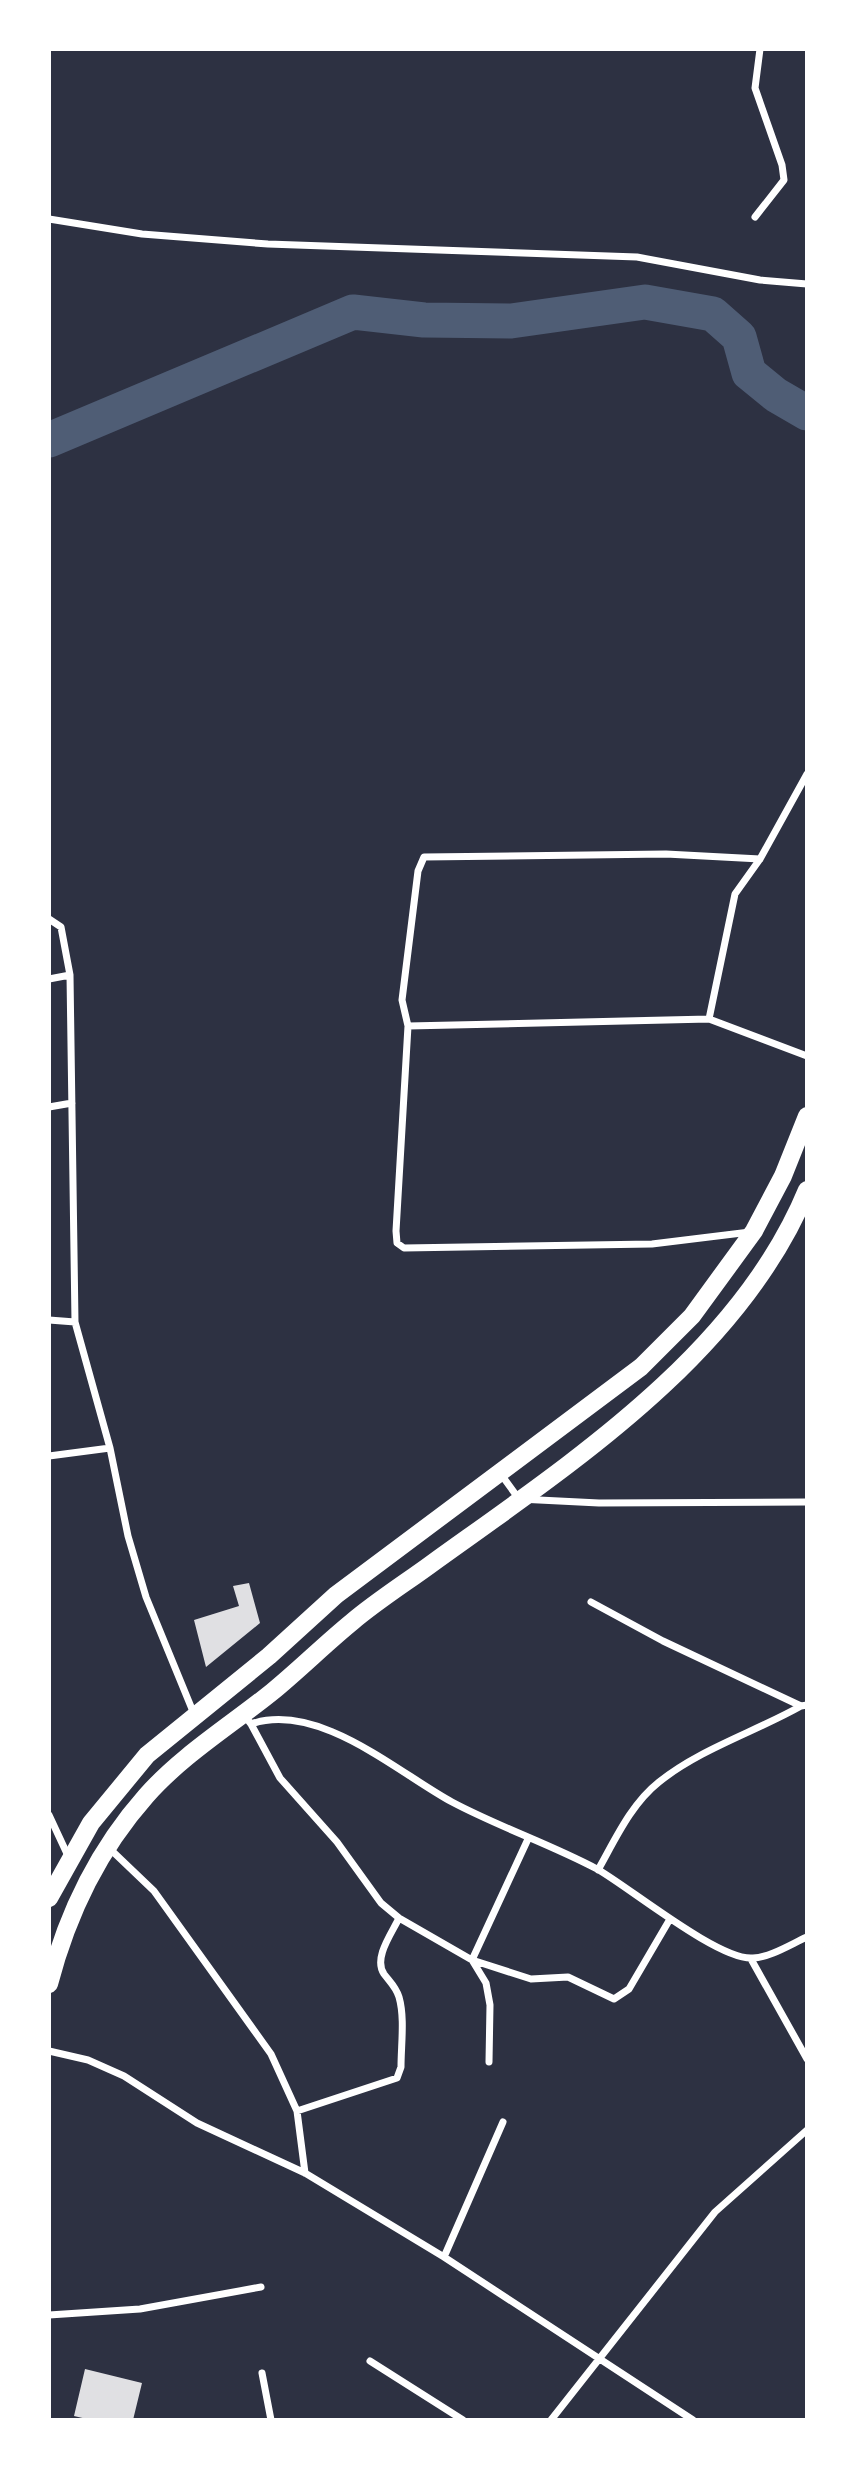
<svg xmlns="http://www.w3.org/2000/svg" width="856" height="2469" viewBox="0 0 856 2469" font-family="Manrope,sans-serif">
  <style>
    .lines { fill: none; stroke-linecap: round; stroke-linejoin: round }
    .river { stroke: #4f5d75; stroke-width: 35 }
    .building { fill: #e0e0e3 }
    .minor { stroke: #fff; stroke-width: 7 }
    .primary { stroke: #fff; stroke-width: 18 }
  </style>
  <rect width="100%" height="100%" fill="#2d3142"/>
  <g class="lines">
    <!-- river -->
    <path class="river" d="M49,440l304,-128 71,8 87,1 134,-19 68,12 26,23 10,36 27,22 31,18"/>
  </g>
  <!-- building -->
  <path class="building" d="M249,1583l11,40 -54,44 -12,-47 45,-14 -6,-20z
    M85,2369l57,14 -9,37h-42l-17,-4z"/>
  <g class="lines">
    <!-- minor -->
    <path class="minor" d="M755,217l29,-37 -2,-15 -27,-77 5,-39
      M49,219l93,15 126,10 369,13 123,23 47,4
      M49,919l12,8 9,48 5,347 35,126 18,88 18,61 48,117
      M49,979l21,-4
      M709,1019l26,-125 25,-35 47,-85
      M408,1026l301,-7 98,37
      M49,1107l23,-4
      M750,1232l-98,12 -248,4 -7,-5 -1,-12 12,-205 -6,-26 16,-129 6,-14 242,-3 94,5
      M49,1320l26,2
      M49,1456l61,-8
      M500,1473l19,26 80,4 208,-1
      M591,1602l72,39 138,65 6,-1
      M244,1715l7,9c67,-23 146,48 201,78 47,25 98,42 145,67 32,18 122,92 156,89 18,-1 38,-14 54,-21
      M251,1724l29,54 57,64 44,61 18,15 73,42 14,23 4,22 -1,57
      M49,1815l20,43
      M528,1839l-56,121 59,19 37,-2 46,22 15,-10 41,-70
      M109,1848l45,43 117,163 26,57 8,62
      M598,1870c17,-30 33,-66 61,-88 41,-33 96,-50 142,-76
      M751,1959l56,100
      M49,2051l39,9 36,16 73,47 108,50 139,84 249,163
      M297,2111l100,-33 4,-11c0,-22 4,-49 -2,-70 -3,-10 -9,-15 -15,-23 -11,-16 8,-41 15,-56
      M444,2257l59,-135
      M49,2315l91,-6 121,-22
      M370,2361l93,59
      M262,2373l9,47
      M551,2420l164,-208 92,-82"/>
    <!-- primary -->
    <path class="primary" d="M49,1898l42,-75 56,-68 122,-99 67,-61 305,-228 51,-51 62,-85 29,-55 24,-60
      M49,1984c18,-69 50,-135 97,-188 35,-40 85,-71 126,-104 28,-23 53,-48 80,-70 26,-22 55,-40 82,-60 139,-100 306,-209 373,-372"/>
  </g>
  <!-- border -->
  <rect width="856" height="2469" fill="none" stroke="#ffffff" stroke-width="102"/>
</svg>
